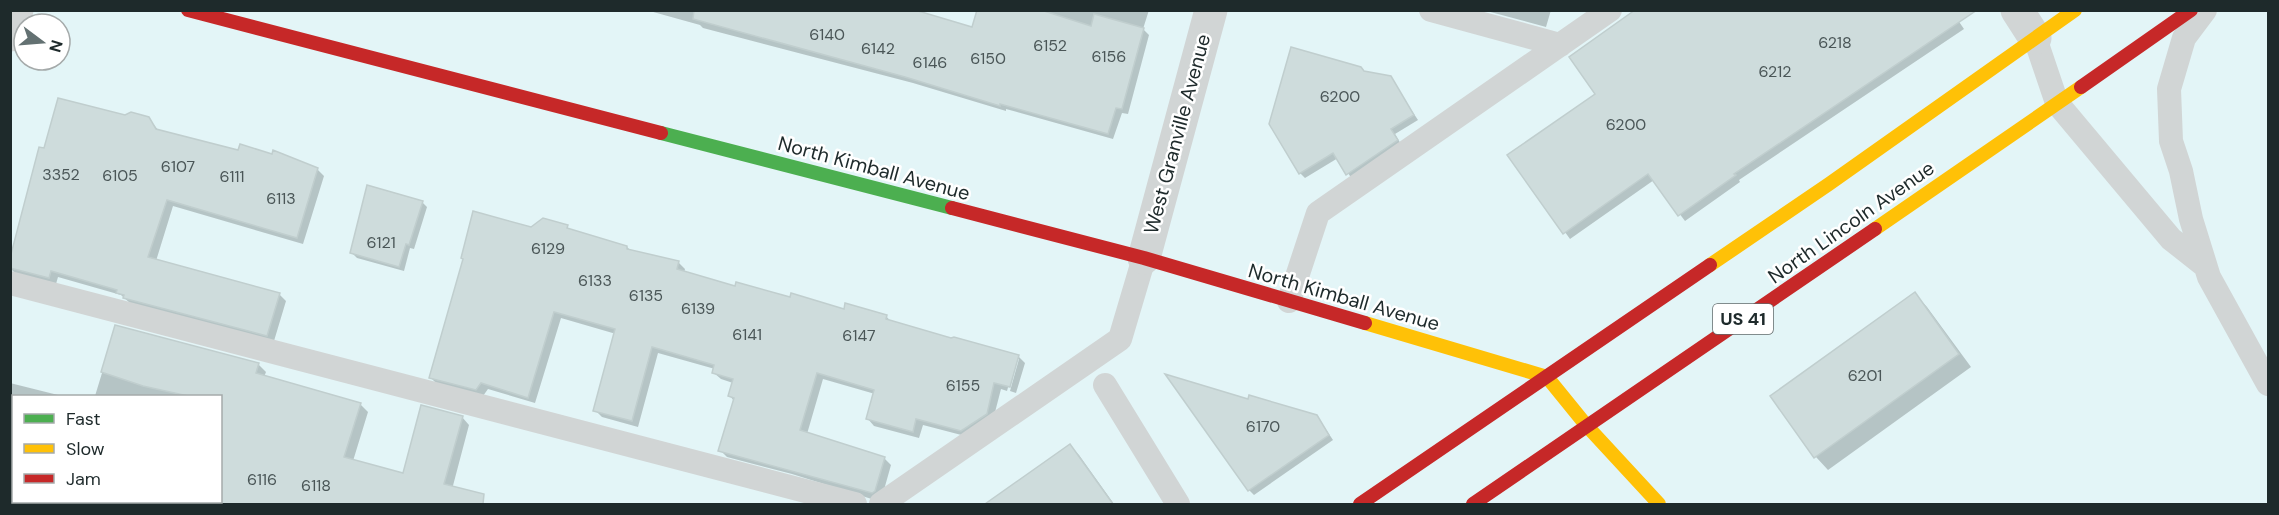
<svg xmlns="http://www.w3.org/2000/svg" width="2279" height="515" viewBox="0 0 2279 515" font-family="'DM Sans',sans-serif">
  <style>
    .shadow { fill: #0003 }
    .building { fill: #cedcdc; stroke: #c0cece; stroke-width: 1.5 }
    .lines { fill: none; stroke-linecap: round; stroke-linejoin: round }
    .lane { stroke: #d1d5d5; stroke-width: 24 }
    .street { stroke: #d1d5d5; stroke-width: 33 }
    .fast { stroke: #4caf50; stroke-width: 14 }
    .slow { stroke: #ffc107; stroke-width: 14 }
    .jam { stroke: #c62828; stroke-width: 14 }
    .labels { text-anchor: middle; stroke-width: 5; stroke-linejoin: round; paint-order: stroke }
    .number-label { font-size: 16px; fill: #4a5657 }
    .shield { fill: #fff; stroke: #626a6b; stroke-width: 1.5 }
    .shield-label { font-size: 18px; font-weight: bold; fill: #1e2a2b }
    .street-label { font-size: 20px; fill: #1e2a2b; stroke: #fff }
  </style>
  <rect width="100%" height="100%" fill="#e3f5f7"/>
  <!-- shadow -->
  <path class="shadow" d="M646,10h273l-1,3 55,16 5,-19h171l-6,19 6,6 -21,79 -6,-1 -9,26 -107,-30v2l-93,-28 -210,-55 -3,-3z
    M1483,10h68l-5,17z
    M1951,10l13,19 -225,151 1,2 -55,39 -31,-41 -84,59 -61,-84z
    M1390,78l28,42 -23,14 7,12 -50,33 -14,-21 -33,20 -5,-5z
    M125,116l24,3 10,12 158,38 7,7 -21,68 -130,-38 -17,55 123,33 7,7 -12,40 -143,-37 -10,-9 -63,-18 -2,7 -40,-10 -6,-6 35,-118z
    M422,202l5,5 -13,42 -4,-1 -6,23 -47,-13 -5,-5z
    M567,227l4,4 56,16 4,4 47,11 7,7 -1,4 52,15 109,23 41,5 6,7 126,33 7,7 -9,30 -6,-2 9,-32h-3l-9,32 -6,-2 -8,31 -24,17 -46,-12 -4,13 -45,-12 -6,-7 7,-25 -52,-15 -16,55 77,24 7,7 -9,32 -4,4 -86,-27 -65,-17 -7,-7 14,-49 -4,-5 3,-13 -12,-4 -7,-6 1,-4 -57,-16 -20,74 -36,-10 -7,-7 21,-76 -55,-16 -26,85 -47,-14 -5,7 -46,-12 -7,-7 101,-149z
    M1915,294l12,13 44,60 -143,103 -12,-13 -44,-60z
    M116,327l142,37 8,8 -2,5 96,27 8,8 -15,49 51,13 58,-57 7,8 -19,72 26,7h-397l-11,-2h152v-106h-125z
    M10,383l52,13h-48v100h-4z
    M1321,422l12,18 -79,55 -5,-5z
    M1070,446l9,9 35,49h-127z"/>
  <!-- building -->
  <path class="building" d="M694,10h221l57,17 5,-17h64l50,16 3,-12 50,14 -22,81 -6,-1 -8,26 -108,-30v2l-95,-29 -212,-58z
    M1635,10h342l-243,164 2,1 -58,41 -30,-42 -85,60 -56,-79 88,-61 -26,-37z
    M1291,47l70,20 3,4 27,5 23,39 -23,14 7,11 -52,35 -13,-22 -34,21 -30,-50z
    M58,98l67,17 6,-3 18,5 7,12 82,21 2,-6 32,10 1,-4 45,18 -21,70 -130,-38 -19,57 132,36 -13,43 -144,-38 1,-3 -8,-2 1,-3 -66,-19 -2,7 -39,-10v-10l29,-111 5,1z
    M367,185l56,16 -14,44 -3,-1 -7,23 -49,-14z
    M473,211l58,16 12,-9 25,7 -1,3 60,18v3l52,12 -2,8 58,17 1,-4 54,15 1,-4 53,16 1,-6 42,12 -1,4 65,19 3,-1 65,18 -9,32 -16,-4 -7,31 -26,17 -45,-12 -3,13 -47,-13 8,-29 -57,-17 -17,57 85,27 -10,34 -3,2 -154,-42 16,-53 -6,-2 5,-17 -21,-6 2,-8 -62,-18 -20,74 -39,-10 22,-82 -61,-17 -26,86 -47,-15 -5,7 -47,-12 34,-119 -2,-1z
    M1915,292l44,62 -145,104 -44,-62z
    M115,325l144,38 -3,10 105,30 -17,54 59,16 18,-68 42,11 -19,68 40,10 -1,10h-263v-108h-32l-45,-10 -42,-14z
    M1165,374l83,25 1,-4 68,20 12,20 -81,56z
    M1070,444l43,60h-128z"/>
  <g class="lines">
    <!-- lane -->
    <path class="lane" d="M1431,10l129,35
      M2205,10l-21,28 -15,51 2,52 10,30 10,48 18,58 59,107
      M2035,38l22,65 114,136 33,26
      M10,283l845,221
      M1289,301l29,-88 292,-203
      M1105,385l73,119
      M881,504l239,-165 24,-81"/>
    <!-- street -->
    <path class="street" d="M2017,10l18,28
      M10,35l7,-25
      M1144,258l67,-248"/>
    <!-- fast -->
    <path class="fast" d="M661,133l291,75"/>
    <!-- slow -->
    <path class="slow" d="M1875,229l206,-142
      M1710,265l119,-81 246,-174
      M1365,323l182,54 39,48 73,79"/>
    <!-- jam -->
    <path class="jam" d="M188,10l473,123
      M2081,87l110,-77
      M952,208l192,50 221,65
      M1360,504l350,-239
      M1473,504l402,-275"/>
  </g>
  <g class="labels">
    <!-- number labels -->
    <g class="number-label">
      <text x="827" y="40">6140</text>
      <text x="1835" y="48">6218</text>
      <text x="1050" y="51">6152</text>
      <text x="878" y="54">6142</text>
      <text x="1109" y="62">6156</text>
      <text x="988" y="64">6150</text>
      <text x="930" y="68">6146</text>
      <text x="1775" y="77">6212</text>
      <text x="1340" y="102">6200</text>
      <text x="1626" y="130">6200</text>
      <text x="178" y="172">6107</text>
      <text x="61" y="180">3352</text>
      <text x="120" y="181">6105</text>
      <text x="232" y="182">6111</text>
      <text x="281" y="204">6113</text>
      <text x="381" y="248">6121</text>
      <text x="548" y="254">6129</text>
      <text x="595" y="286">6133</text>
      <text x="646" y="301">6135</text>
      <text x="698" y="314">6139</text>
      <text x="747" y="340">6141</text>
      <text x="859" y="341">6147</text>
      <text x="1865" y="381">6201</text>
      <text x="963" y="391">6155</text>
      <text x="1263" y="432">6170</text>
      <text x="262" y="485">6116</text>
      <text x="316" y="491">6118</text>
    </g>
    <!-- shield labels -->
    <rect class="shield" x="1713" y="304" width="60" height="30" rx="4.5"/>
    <g class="shield-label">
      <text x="1743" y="325">US 41</text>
    </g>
    <!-- street labels -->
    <g class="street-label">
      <text transform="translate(1177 134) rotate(-75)" y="7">West Granville Avenue</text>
      <text transform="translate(874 168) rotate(15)" y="7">North Kimball Avenue</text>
      <text transform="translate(1851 222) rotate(-35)" y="7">North Lincoln Avenue</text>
      <text transform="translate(1344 297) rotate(16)" y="7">North Kimball Avenue</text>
    </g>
  </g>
  <!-- border -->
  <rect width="2279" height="515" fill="none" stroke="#1e2a2b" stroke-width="24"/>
  <!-- legend -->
  <rect x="12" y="395" width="210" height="108" fill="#ffffff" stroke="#a5aaaa" stroke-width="1.5"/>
  <rect x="24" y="414" width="30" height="9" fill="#4caf50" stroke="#a5aaaa" stroke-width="1.5"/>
  <text x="66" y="425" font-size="18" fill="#1e2a2b">Fast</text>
  <rect x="24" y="444" width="30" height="9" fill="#ffc107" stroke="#a5aaaa" stroke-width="1.5"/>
  <text x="66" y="455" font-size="18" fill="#1e2a2b">Slow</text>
  <rect x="24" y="474" width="30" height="9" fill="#c62828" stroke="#a5aaaa" stroke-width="1.5"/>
  <text x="66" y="485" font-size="18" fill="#1e2a2b">Jam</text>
  <!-- north arrow -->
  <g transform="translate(42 42) rotate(106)"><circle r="28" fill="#ffffff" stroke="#a5aaaa" stroke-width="1.5"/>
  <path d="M0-4.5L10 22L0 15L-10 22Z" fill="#637172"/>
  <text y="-9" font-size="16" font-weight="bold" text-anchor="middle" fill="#1e2a2b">N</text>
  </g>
</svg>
